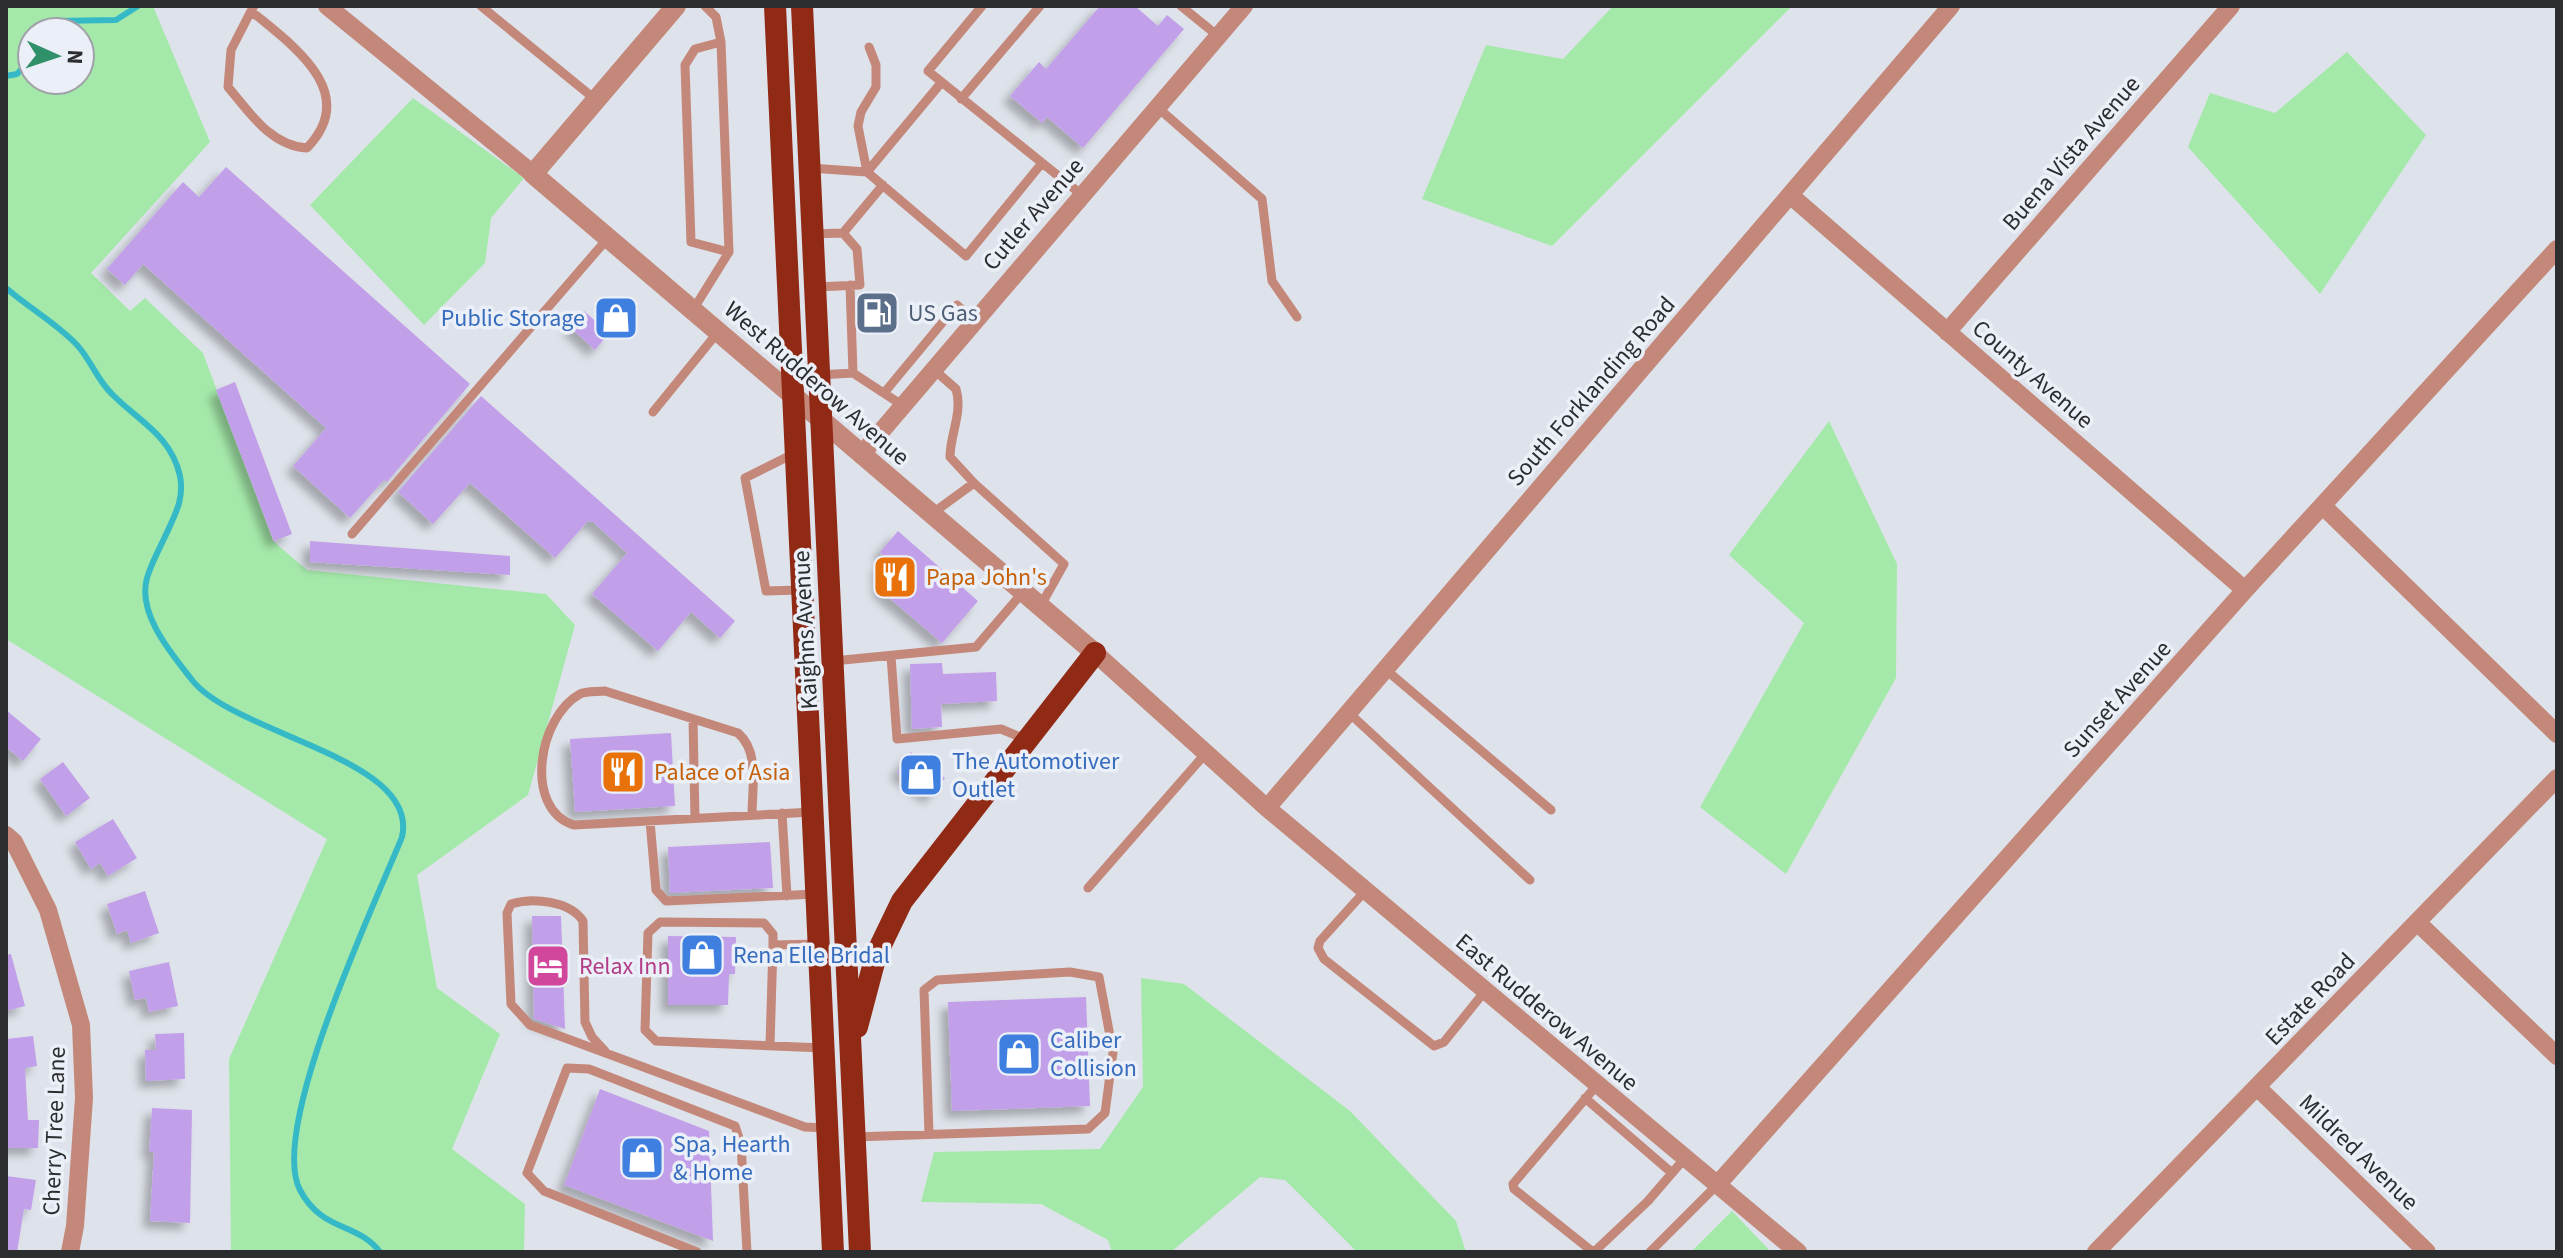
<svg xmlns="http://www.w3.org/2000/svg" width="2563" height="1258" viewBox="0 0 2563 1258" font-family="'Source Sans 3',sans-serif">
  <style>
    .green { fill: #a5e9aa; fill-rule: evenodd }
    .lines { fill: none; stroke-linecap: round; stroke-linejoin: round }
    .stream { stroke: #36b9c7; stroke-width: 6 }
    .building { fill: #c29fe9; filter: url(#shadow) }
    .service { stroke: #c4887a; stroke-width: 9 }
    .minor { stroke: #c4887a; stroke-width: 18 }
    .tertiary { stroke: #c4887a; stroke-width: 20 }
    .trunk { stroke: #902a15; stroke-width: 22 }
    .labels { text-anchor: middle; stroke-width: 7; stroke-linejoin: round; paint-order: stroke }
    .street-label { font-size: 24px; fill: #2b2d2f; stroke: #ebeff7 }
    .service-label { font-size: 24px; fill: #4e5e75; stroke: #ebeff7; text-anchor: start }
    .shop-label { font-size: 24px; fill: #366cbe; stroke: #ebeff7; text-anchor: start }
    .food-label { font-size: 24px; fill: #c56008; stroke: #ebeff7; text-anchor: start }
    .hotel-label { font-size: 24px; fill: #b23c85; stroke: #ebeff7; text-anchor: start }
  </style>
  <defs>
    <filter id="shadow"><feDropShadow dx="-7" dy="7" stdDeviation="4" flood-color="#0004"/></filter>
  </defs>
  <rect width="100%" height="100%" fill="#dee2ea"/>
  <!-- green -->
  <path class="green" d="M6,6h147l57,136 -119,131 39,38 15,-13 58,55 70,188 34,29 239,24 29,31 -47,170 -111,80 20,113 63,46 -48,115 73,55 -1,48h-293l-2,-193 98,-220 -321,-200zM32,32h48v48h-48z
    M1613,6h179l-240,240 -130,-47 64,-154 77,14z
    M2347,52l79,83 -106,159 -132,-147 22,-54 65,20z
    M413,98l111,80 -33,40 -6,45 -61,62 -114,-120z
    M1829,421l68,143 -1,114 -110,196 -86,-67 104,-184 -75,-68z
    M1141,978l43,6 166,127 106,110 10,31h-109l-72,-72 -25,-3 -89,75h-59l-4,-12 -67,-36 -120,-2 13,-50 166,-3 43,-62z
    M1732,1211l39,41h-80z"/>
  <g class="lines">
    <!-- stream -->
    <path class="stream" d="M47,32l9,-11 60,-1 22,-14
      M6,76l11,-2 15,-16
      M6,288c23,20 50,35 71,57 14,15 20,35 35,49 26,27 59,41 68,82 4,20 -3,35 -11,52 -7,16 -17,33 -22,50 -10,36 24,75 45,102 43,55 228,78 210,157 -27,67 -134,292 -102,353 22,42 57,32 80,62"/>
  </g>
  <!-- building -->
  <path class="building" d="M1100,6h35l23,20 9,-11 17,14 -101,119 -36,-31 -5,6 -32,-27 29,-34 7,7z
    M226,167l244,217 -83,98 -3,-2 -34,38 -57,-52 33,-38 -183,-164 -18,21 -18,-16 76,-87 16,15z
    M584,311l25,22 -14,17 -25,-23z
    M235,382l57,152 -18,7 -58,-151z
    M481,396l254,225 -15,17 -29,-26 -33,39 -66,-57 35,-41 -34,-31 -5,-1 -33,37 -85,-75 -37,41 -35,-32z
    M898,531l80,70 -36,42 -62,-53 -1,-25 6,-7 -5,-6z
    M310,541l200,15v19l-200,-13z
    M942,663l1,11 53,-2 1,29 -56,3 1,23 -30,2 -2,-65z
    M6,710l35,29 -18,22 -17,-14z
    M671,733l4,73 -100,6 -5,-73z
    M911,752l34,26 -14,19 -34,-25z
    M63,762l27,36 -24,18 -26,-37z
    M113,819l24,39 -29,18 -8,-13 -9,6 -16,-27z
    M770,842l3,46 -103,5 -2,-46z
    M145,891l14,42 -28,10 -4,-13 -10,4 -10,-30z
    M532,916h29l4,113 -31,-10z
    M668,936l68,1 -1,37h-6l-1,31h-60z
    M11,954l14,52 -19,5v-56z
    M169,962l9,44 -29,6 -3,-14 -11,2 -6,-29z
    M1086,997l4,109 -138,5 -4,-109z
    M184,1033l1,46 -39,2 -1,-31h11l-1,-16z
    M33,1036l4,30 -12,2 3,52h11l-1,28h-32v-109z
    M600,1089l109,42 4,110 -149,-56z
    M152,1108l40,2 -2,113 -40,-2 4,-69h-5z
    M6,1176l30,4 -5,30 -7,-1 -7,43h-11z"/>
  <g class="lines">
    <!-- service -->
    <path class="service" d="M481,6l115,94
      M982,6l-54,65 154,124
      M1181,6l37,30
      M251,11c41,34 110,81 56,137 -36,-2 -57,-35 -79,-61l3,-37 20,-39 3,-5
      M721,42l-26,7 -10,16 6,177 38,10
      M869,47l7,18v22l-15,25 -3,14 9,46 99,84 76,-93
      M961,99l79,-93
      M1157,107l105,92 10,82 25,36
      M810,168l57,4 74,-89
      M813,234l30,-1 40,-48
      M850,285l3,88
      M816,287l44,-2 -3,-36 -14,-16
      M693,310l36,-58 -8,-210 -5,-25 -11,-11
      M932,368l24,21c7,24 -6,45 -6,68l24,26
      M819,375l34,-2 49,32
      M884,393l73,-88 17,15
      M653,412l65,-80
      M795,453l-50,25 21,113 34,-1
      M933,513l41,-30 90,81 -24,43
      M352,534l256,-296
      M891,656l6,83 104,-10 24,10
      M833,661l143,-14 47,-55
      M1385,669l166,141
      M1348,712l182,168
      M693,719l2,99
      M782,813l5,83
      M752,815c0,-27 8,-63 -14,-82l-133,-42c-8,1 -19,0 -25,3 -42,23 -57,115 -6,131l239,-13
      M650,821l6,69 10,11 150,-7
      M1088,888l118,-135
      M1366,890l-46,51 -2,7 6,11 110,87 10,-4 41,-51
      M818,944l-45,1v-11l-9,-11 -104,-1 -12,11 -3,97 11,11 167,7
      M770,1045l3,-100
      M605,1051l-13,-14 -7,-15 -2,-101c-13,-20 -50,-24 -72,-17l-4,9 4,91 19,21 275,102 21,1
      M1585,1098l87,75
      M854,1137l234,-8 17,-16 8,-61 -14,-75 -29,-5 -133,8 -13,10 5,144
      M697,1252l-153,-61 -17,-18 40,-105 22,1 146,57 6,18 6,108
      M1593,1252l-79,-63 -1,-5 84,-99
      M1594,1252l54,-51 37,-43
      M1650,1252l67,-67"/>
    <!-- minor -->
    <path class="minor" d="M327,6l206,168
      M1790,195l455,395
      M1947,332l284,-326
      M861,455l383,-449
      M2324,507l233,227
      M1095,653l172,155 531,444
      M1267,808l684,-802
      M6,835l8,7 34,68 33,115 3,73 -9,128 -5,26
      M2417,922l140,134
      M2257,1087l170,165
      M1717,1185l528,-595 312,-341
      M2096,1252l461,-474"/>
    <!-- tertiary -->
    <path class="tertiary" d="M676,6l-143,168 562,479"/>
    <!-- trunk -->
    <path class="trunk" d="M775,6l58,1246
      M802,6l58,1246
      M857,1027l19,-72 26,-54 193,-248"/>
  </g>
  <!-- icons -->
  <defs>
    <g id="fuel-square" transform="scale(2.3)"><rect x="-9" y="-9" width="18" height="18" rx="4" fill="#5c6f8a" stroke="#ebeff7"/><path d="M-5.5-6h7V0h2V4h1.3V-2.5L3-4.5l.8-.8L6-3V5H2.5V1h-1V6h-7ZM-4.2-4.7v3.2H.2V-4.7Z" fill="#fff"/></g>
    <g id="shop-square" transform="scale(2.3)"><rect x="-9" y="-9" width="18" height="18" rx="4" fill="#3f7fe0" stroke="#ebeff7"/><path d="M-5-2.5h2.3a2.7 3.5 0 0 1 5.4 0H5L5.5 6h-11ZM-1.5-2.5h3a1.5 2.3 0 0 0-3 0Z" fill="#fff"/></g>
    <g id="restaurant-square" transform="scale(2.3)"><rect x="-9" y="-9" width="18" height="18" rx="4" fill="#e8710a" stroke="#ebeff7"/><path d="M-5-6h1v4h1v-4h1v4h1v-4h1v5L-1.5 .5V6h-2V.5L-5-1ZM5-6V6H3V1.5H1.5Q1.5-4 5-6Z" fill="#fff"/></g>
    <g id="hotel-square" transform="scale(2.3)"><rect x="-9" y="-9" width="18" height="18" rx="4" fill="#d1479c" stroke="#ebeff7"/><path d="M-6-4.5h1.5V1H6V5H4.5V3h-9V5H-6ZM-4 0a1.8 1.8 0 1 1 3.6 0ZM.5 0V-2.5h3Q6-2.5 6 0Z" fill="#fff"/></g>
  </defs>
  <g fill-rule="evenodd">
    <use href="#fuel-square" x="877" y="313"/>
    <use href="#shop-square" x="616" y="318"/>
    <use href="#restaurant-square" x="895" y="577"/>
    <use href="#restaurant-square" x="623" y="772"/>
    <use href="#shop-square" x="921" y="775"/>
    <use href="#shop-square" x="702" y="955"/>
    <use href="#hotel-square" x="548" y="966"/>
    <use href="#shop-square" x="1019" y="1054"/>
    <use href="#shop-square" x="642" y="1158"/>
  </g>
  <g class="labels">
    <!-- street labels -->
    <g class="street-label">
      <text transform="translate(2071 153) rotate(-49)" y="8">Buena Vista Avenue</text>
      <text transform="translate(1033 214) rotate(-49)" y="8">Cutler Avenue</text>
      <text transform="translate(2033 374) rotate(41)" y="8">County Avenue</text>
      <text transform="translate(817 383) rotate(41)" y="8">West Rudderow Avenue</text>
      <text transform="translate(1591 391) rotate(-49)" y="8">South Forklanding Road</text>
      <text transform="translate(805 630) rotate(-93)" y="8">Kaighns Avenue</text>
      <text transform="translate(2117 699) rotate(-48)" y="8">Sunset Avenue</text>
      <text transform="translate(2310 999) rotate(-46)" y="8">Estate Road</text>
      <text transform="translate(1547 1012) rotate(40)" y="8">East Rudderow Avenue</text>
      <text transform="translate(54 1131) rotate(-88)" y="8">Cherry Tree Lane</text>
      <text transform="translate(2359 1152) rotate(44)" y="8">Mildred Avenue</text>
    </g>
    <!-- service labels -->
    <g class="service-label">
      <text x="908" y="321">US Gas</text>
    </g>
    <!-- shop labels -->
    <g class="shop-label">
      <text x="585" y="326" text-anchor="end">Public Storage</text>
      <text x="952" y="769">The Automotiver<tspan x="952" dy="28">Outlet</tspan></text>
      <text x="733" y="963">Rena Elle Bridal</text>
      <text x="1050" y="1048">Caliber<tspan x="1050" dy="28">Collision</tspan></text>
      <text x="673" y="1152">Spa, Hearth<tspan x="673" dy="28">&amp; Home</tspan></text>
    </g>
    <!-- food labels -->
    <g class="food-label">
      <text x="926" y="585">Papa John's</text>
      <text x="654" y="780">Palace of Asia</text>
    </g>
    <!-- hotel labels -->
    <g class="hotel-label">
      <text x="579" y="974">Relax Inn</text>
    </g>
  </g>
  <!-- border -->
  <rect width="2563" height="1258" fill="none" stroke="#2b2d2f" stroke-width="16"/>
  <!-- north arrow -->
  <g transform="translate(56 56) rotate(93)"><circle r="38" fill="#ebeff7" stroke="#9ea1a7" stroke-width="2"/>
  <path d="M0-6L14 30L0 20L-14 30Z" fill="#2f906a"/>
  <text y="-12" font-size="22" font-weight="bold" text-anchor="middle" fill="#2b2d2f">N</text>
  </g>
</svg>
